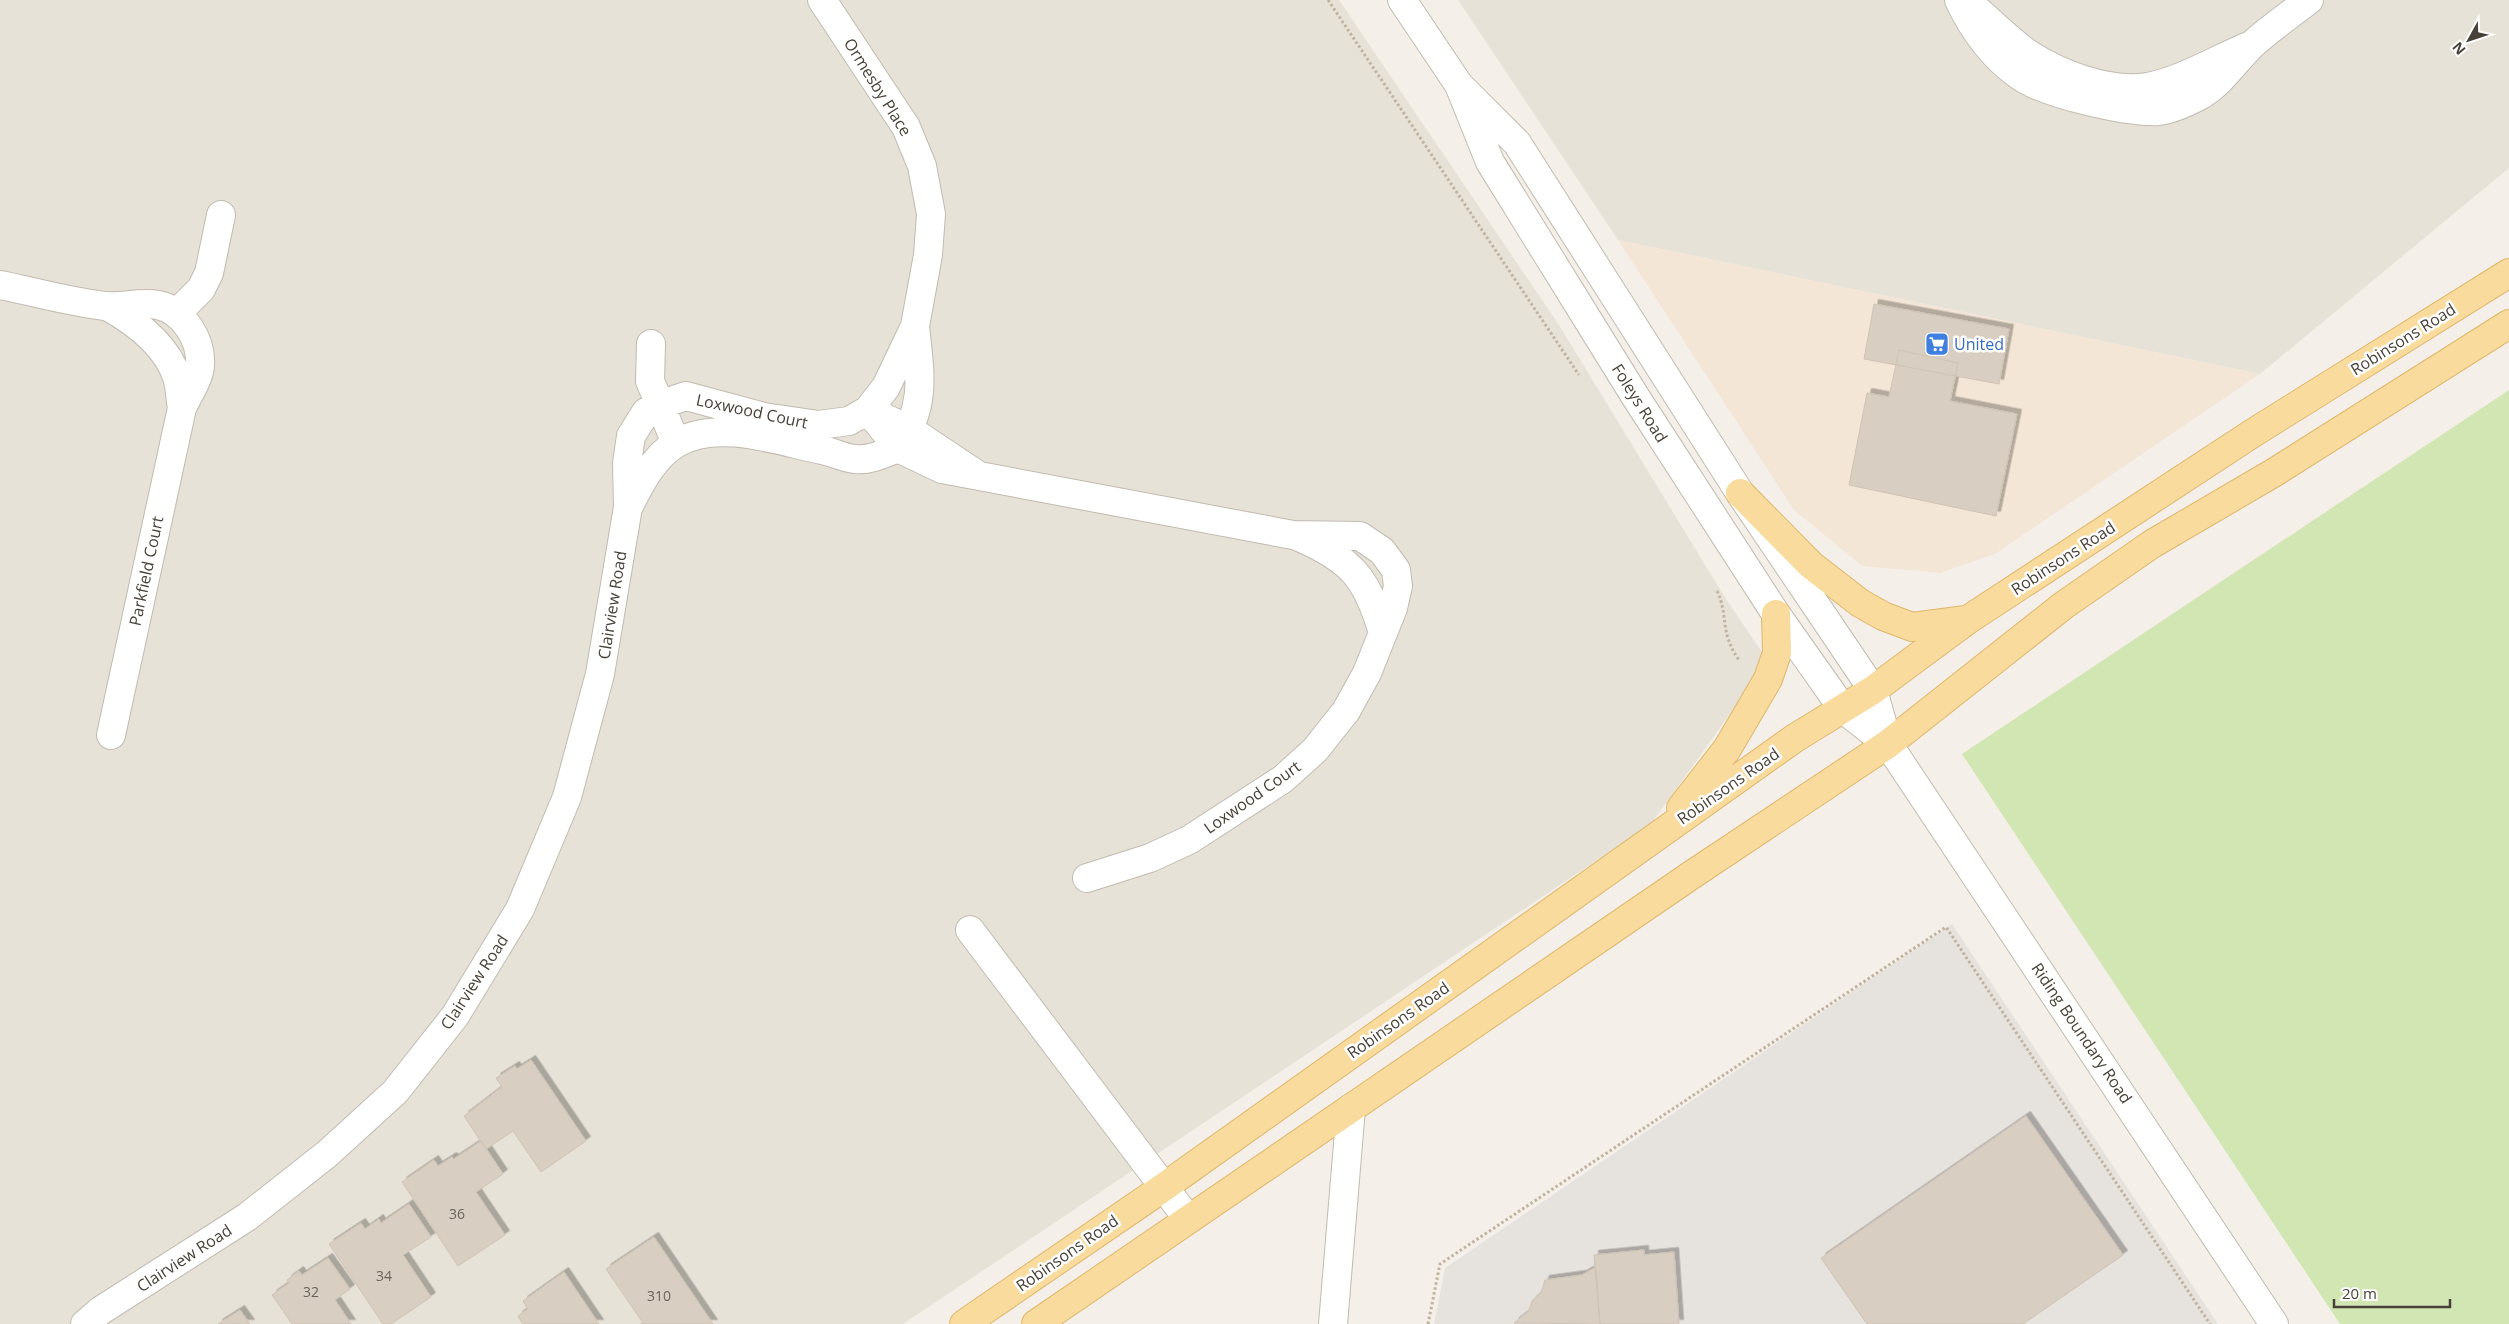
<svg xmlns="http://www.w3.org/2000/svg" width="2509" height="1324" viewBox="0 0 2509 1324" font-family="'Open Sans',sans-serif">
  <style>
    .residential { fill: #e7e2d8 }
    .commercial { fill: #f4e6d6 }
    .industrial { fill: #e6e2de }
    .green { fill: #d2e6b4 }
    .building { fill: #d8cec2; stroke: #cfc3b3; filter: url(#shadow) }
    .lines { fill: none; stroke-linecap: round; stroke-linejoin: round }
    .minor-casing { stroke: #c2baaf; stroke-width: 30 }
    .major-casing { stroke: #deb76d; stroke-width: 30 }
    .path { stroke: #c0b39e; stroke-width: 3; stroke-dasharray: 2.5 2.5; stroke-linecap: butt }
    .minor { stroke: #fff; stroke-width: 28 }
    .major { stroke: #f9db9d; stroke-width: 28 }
    .labels { text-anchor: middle; stroke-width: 5; stroke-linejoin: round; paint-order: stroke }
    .number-label { font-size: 14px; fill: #6b645a }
    .street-label { font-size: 16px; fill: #474138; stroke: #fff }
    .shop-label { font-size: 16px; fill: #366cbe; stroke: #fff; text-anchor: start }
  </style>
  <defs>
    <filter id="shadow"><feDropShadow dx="4.5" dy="-4.5" stdDeviation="0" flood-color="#0004"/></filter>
  </defs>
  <rect width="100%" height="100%" fill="#f4f0e9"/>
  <!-- residential -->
  <path class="residential" d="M0,0h1339l220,325 165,271 44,65 -117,163 -748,500h-903z
    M1458,0h1051v168l-249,206 -642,-134z"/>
  <!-- commercial -->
  <path class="commercial" d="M1618,240l642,134 -265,180 -55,19 -78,-7 -68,-56z"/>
  <!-- industrial -->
  <path class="industrial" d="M1952,924l266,400h-784l11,-56z"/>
  <!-- green -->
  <path class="green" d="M2509,390v934h-169l-378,-570z"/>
  <!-- building -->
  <path class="building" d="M1874,304l135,25 -10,55 -135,-25z
    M1899,350l59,13 -8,38 67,13 -21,102 -147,-31 18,-92 22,4z
    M531,1060l55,81 -45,31 -28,-41 -27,18 -22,-33 38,-29 -6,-9 19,-12 2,3z
    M2026,1116l97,139 -100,69h-156l-46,-66z
    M481,1141l22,33 -27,18 29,43 -47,31 -56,-84 32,-22 4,6 14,-9 2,2z
    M409,1204l22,33 -28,18 28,42 -40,27h-8l-54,-80 32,-21 4,6 14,-10 2,4z
    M654,1237l59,87h-73l3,-1 -37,-54z
    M1644,1250v5l30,-3 5,72h-79l-6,-69z
    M328,1258l22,31 -15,11 16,24h-59l-20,-29 17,-12 -2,-3 12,-9 3,4z
    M1596,1267l4,57 -86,-1 15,-12 3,-10 9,-8 4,-13 37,-5z
    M564,1272l35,52h-76l-5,-8 10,-7 -5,-8z
    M240,1310l10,14h-32z"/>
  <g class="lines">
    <!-- minor casing -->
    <g class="minor-casing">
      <path id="minor" d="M822,0l84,127 16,39 9,48 -3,41 -13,71 -29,61 -18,23 30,38c29,-43 22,-74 17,-122
        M1402,0l57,85 58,58 223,350 133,197 15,54
        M1959,0c14,30 34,57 61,76 25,18 108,37 139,35 14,-2 29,-9 42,-16 23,-14 35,-36 54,-53 17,-15 36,-28 54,-42
        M1975,8c17,15 34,32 52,45 32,21 81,40 120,34 31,-5 69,-27 99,-40
        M1459,85l31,77 145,234 141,218 67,95 45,35 386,580
        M0,285c35,7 70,17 105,21 18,2 35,-5 53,-1 25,5 44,35 42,61 -1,13 -12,29 -18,42l-71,327
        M107,306c29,16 59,38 70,71 3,9 3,21 5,31
        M177,313l24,-24 8,-16 12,-58
        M651,344l-1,37 26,62
        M629,506c11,-22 25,-50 48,-63 40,-24 101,-2 145,7 11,2 21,8 33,9 15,2 30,-6 43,-11l44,21 351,66 67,1 22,15 14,19 2,16 -5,22 -26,65 -21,38 -31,39 -32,29 -94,61 -39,18 -63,20
        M1299,537c53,23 68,41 84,96
        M970,930l218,289
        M85,1324l15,-13 147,-94 80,-63 68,-62 60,-76 65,-107 47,-112 33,-123 28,-167 -1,-44 4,-27 15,-24 13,-7 27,-9 78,21 55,8 30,-4 19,-11 42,20 66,44
        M1333,1324l18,-216"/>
    </g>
    <!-- major casing -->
    <g class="major-casing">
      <path id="major" d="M1740,493l71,72 49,38 23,13 29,11 54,-7
        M1681,808l46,-59 41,-70 9,-26 -1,-39
        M964,1324l200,-137 631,-449 78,-48 96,-71 284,-186 256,-160
        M1036,1324l657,-450 195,-130 176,-139 88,-61 123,-72 234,-148"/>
    </g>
    <!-- path -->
    <path class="path" d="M1328,0l251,375
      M1717,591c12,25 2,41 22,69
      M1428,1324l12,-60 506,-337 264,397"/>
    <!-- minor -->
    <use href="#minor" class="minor"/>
    <!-- major -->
    <use href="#major" class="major"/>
  </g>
  <!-- icons -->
  <defs>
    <g id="supermarket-square" transform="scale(1.25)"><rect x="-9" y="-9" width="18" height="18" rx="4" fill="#3f7fe0" stroke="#fff"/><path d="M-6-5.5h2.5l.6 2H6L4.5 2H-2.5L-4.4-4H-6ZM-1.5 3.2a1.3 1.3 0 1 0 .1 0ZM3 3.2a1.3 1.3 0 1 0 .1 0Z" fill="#fff"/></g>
  </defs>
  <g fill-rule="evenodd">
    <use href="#supermarket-square" x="1937" y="344"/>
  </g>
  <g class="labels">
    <!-- number labels -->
    <g class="number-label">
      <text x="457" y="1219">36</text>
      <text x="384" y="1281">34</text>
      <text x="311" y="1297">32</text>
      <text x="659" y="1301">310</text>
    </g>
    <!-- street labels -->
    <g class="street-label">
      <text transform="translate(878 87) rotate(58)" y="6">Ormesby Place</text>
      <text transform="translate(2403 339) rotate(-32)" y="6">Robinsons Road</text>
      <text transform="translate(1640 403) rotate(58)" y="6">Foleys Road</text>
      <text transform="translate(752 411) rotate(12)" y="6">Loxwood Court</text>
      <text transform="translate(2063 558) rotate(-33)" y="6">Robinsons Road</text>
      <text transform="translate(146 571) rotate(-78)" y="6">Parkfield Court</text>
      <text transform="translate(612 605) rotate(-81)" y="6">Clairview Road</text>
      <text transform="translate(1728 786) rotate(-35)" y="6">Robinsons Road</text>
      <text transform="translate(1252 797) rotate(-35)" y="6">Loxwood Court</text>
      <text transform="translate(474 982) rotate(-57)" y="6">Clairview Road</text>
      <text transform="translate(1398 1020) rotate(-35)" y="6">Robinsons Road</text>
      <text transform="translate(2082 1033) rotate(56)" y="6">Riding Boundary Road</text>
      <text transform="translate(1067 1253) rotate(-35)" y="6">Robinsons Road</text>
      <text transform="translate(184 1258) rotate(-33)" y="6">Clairview Road</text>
    </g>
    <!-- shop labels -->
    <g class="shop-label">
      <text x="1954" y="350">United</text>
    </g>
  </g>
  <!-- north arrow -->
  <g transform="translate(2469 40) rotate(230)" stroke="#ffffff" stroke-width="4" paint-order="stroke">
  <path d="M0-4L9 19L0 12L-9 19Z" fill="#474138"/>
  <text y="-8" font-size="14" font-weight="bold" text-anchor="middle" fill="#474138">N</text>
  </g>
  <!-- scale -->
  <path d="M2334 1299v8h116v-8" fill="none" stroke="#474138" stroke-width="2.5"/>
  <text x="2342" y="1299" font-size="15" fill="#474138" stroke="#ffffff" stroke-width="4" paint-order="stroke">20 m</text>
</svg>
